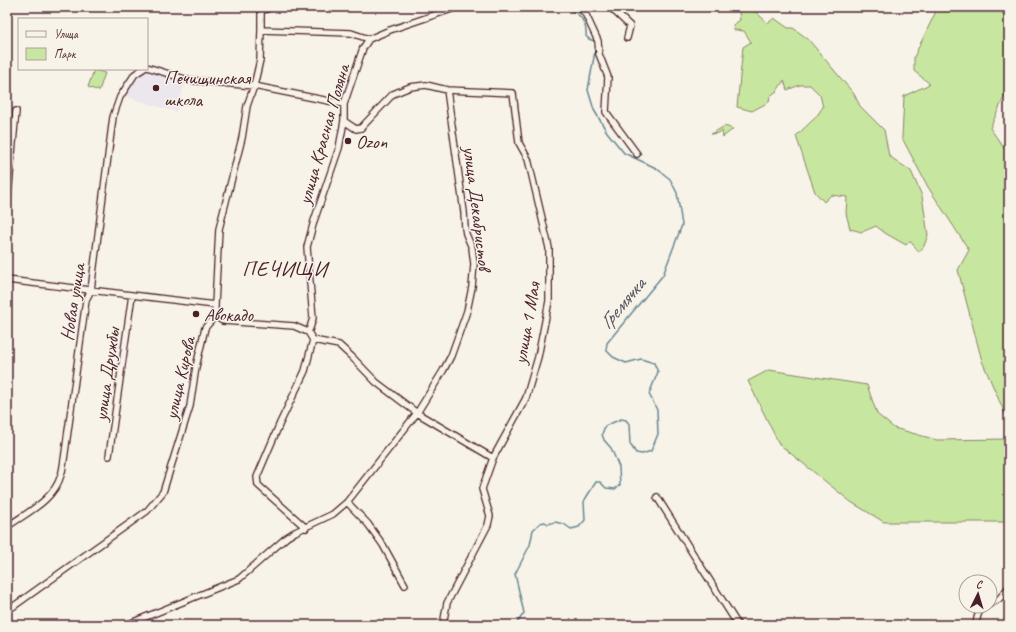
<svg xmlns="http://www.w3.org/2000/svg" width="1016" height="632" viewBox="0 0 1016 632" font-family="Caveat,sans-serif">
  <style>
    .built { fill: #ece6ed }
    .green { fill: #c7e7a0; stroke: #888366 }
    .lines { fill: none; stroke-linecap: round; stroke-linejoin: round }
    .stream { stroke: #688792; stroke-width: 1.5 }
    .minor-casing { stroke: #4a1f2b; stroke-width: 8 }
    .minor { stroke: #f7f3e8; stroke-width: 5.5 }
    .poi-dot { fill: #4a1f2b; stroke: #f7f3e8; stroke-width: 1.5 }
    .labels { text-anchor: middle; stroke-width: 3; stroke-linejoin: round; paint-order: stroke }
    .poi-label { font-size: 19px; fill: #4a1f2b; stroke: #f7f3e8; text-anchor: start }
    .street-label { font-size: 19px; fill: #4a1f2b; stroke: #f7f3e8 }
    .water-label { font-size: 20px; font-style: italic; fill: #59535e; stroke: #f7f3e8 }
    .quarter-label { font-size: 21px; letter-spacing: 1px; fill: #4a1f2b; stroke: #f7f3e8 }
  </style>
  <rect width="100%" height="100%" fill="#f7f3e8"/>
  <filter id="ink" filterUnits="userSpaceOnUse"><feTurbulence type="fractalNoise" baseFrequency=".025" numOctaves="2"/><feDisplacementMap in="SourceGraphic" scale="8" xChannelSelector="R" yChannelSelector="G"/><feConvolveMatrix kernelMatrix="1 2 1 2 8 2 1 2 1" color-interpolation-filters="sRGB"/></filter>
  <g filter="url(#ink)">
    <!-- built -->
    <path class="built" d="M146,71l39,11 -9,30 -46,-14 -6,-5 12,-16 5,-5z"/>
    <!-- green -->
    <path class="green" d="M744,7h6l18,16 6,-5 14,10h5l15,11 46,55 6,12 24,24 5,26 22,15 11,25 6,39 -4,11 -5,6 -9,-11 -4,4 -21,-12 -9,-7 -14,6 -12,-3 -4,-16 1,-16 -16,-2 -7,7 -9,-10 -19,-56 20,-19 7,-10 -3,-12 -10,-10h-10l-13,5 -3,-10 -7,11 -7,5 -1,6 -17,9 -15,-4 6,-60 8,-5 -7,-11 -10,-1 -1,-5 7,-5 -1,-8z
      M938,7h26l4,3 3,-3h25l13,13v66l-19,42 18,26 1,3v266l-27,-62 -24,-91 11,-20 -41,-63 -26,-49 2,-42 26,-12 -16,-13v-14z
      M94,70l11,3 -6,18 -11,-4z
      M725,126l8,3 -10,8 -1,-6 -4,2 -7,1z
      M769,370l98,15 10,29 17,14 43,12 72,-1v83h-125l-33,-20 -72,-58 -31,-63z"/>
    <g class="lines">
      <!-- stream -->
      <path class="stream" d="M564,7c3,2 8,3 12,6 7,5 11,14 10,23l3,3 7,3
        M513,625l4,-2 7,-10 -9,-39 15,-29 3,-15 7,-7 5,-1 3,2 7,-2 9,2 7,5 8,-2 6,-7 -1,-19 12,-19h4l6,6 9,1 5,-4 -1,-18 -8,-19 -7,-8 -2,-6 3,-8 16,-7 5,1 3,4 1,20 6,9 6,1 9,-3 7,-17 -1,-24 -8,-16 9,-22 -4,-9 -13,-4 -15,4 -13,-6 -7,-7 1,-7 56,-68 19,-50 -5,-32 -7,-14 -14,-11 -32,-15 -17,-21 -13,-22 -6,-20 8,-44"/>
      <!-- minor casing -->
      <g class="minor-casing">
        <path id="minor" d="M578,7l7,6 13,28 1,13 9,23 -2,35 31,42
          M610,7l20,19 -3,12
          M261,11l11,-4
          M261,30l90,3 18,6 21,-9 62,-21
          M147,67l41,13 66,6 90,18
          M344,121l12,8 5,-1 32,-34 17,-7 16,-2 21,5 66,3 6,50 9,16 21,89v53l-11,56 -12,41 -33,60 -11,31 8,27 -2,9 -31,59 -10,19 -4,22
          M7,208l9,-97
          M7,280l208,25
          M215,316l8,5 71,5 14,6 5,8 26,5 13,12 24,25 41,31 76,45
          M308,332l2,-4 3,-10 -6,-71 7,-26 25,-73 5,-27v-17l19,-56 6,-9
          M109,456l23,-161
          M657,497l81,128
          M347,502l21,22 15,21 22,40
          M8,526c20,-14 46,-26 53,-51 2,-5 2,-10 3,-15l22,-160 5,-10 22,-173 7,-20 15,-23 8,-5
          M306,528l-48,-43 -1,-8 23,-54 25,-52 8,-31
          M990,604l9,-5 10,-12
          M7,611l140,-100 16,-19 27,-86 6,-39 9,-39 10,-12v-11l4,-76 23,-91 5,-32 7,-20 6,-26 1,-30v-19l-2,-4
          M126,625l113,-46 48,-42 8,-5 38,-18 14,-12 70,-89 26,-42 8,-15 16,-45 5,-24 2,-23 -2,-16 -6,-14 -1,-6 -1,-16 -17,-122
          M976,625c1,-8 2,-15 9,-19"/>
      </g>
      <!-- minor -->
      <use href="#minor" class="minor"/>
    </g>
  </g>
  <!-- markers -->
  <g class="poi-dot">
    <circle cx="156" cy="88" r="4"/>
    <circle cx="348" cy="141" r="4"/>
    <circle cx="196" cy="314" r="4"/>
  </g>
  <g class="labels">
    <!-- poi labels -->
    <g class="poi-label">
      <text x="164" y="84">Печищинская<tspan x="164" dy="22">школа</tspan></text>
      <text x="356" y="148">Ozon</text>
      <text x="204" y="321">Авокадо</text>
    </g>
    <!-- street labels -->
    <g class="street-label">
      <text transform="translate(323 134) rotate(-74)" y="7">улица Красная Поляна</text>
      <text transform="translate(478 208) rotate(83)" y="7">улица Декабристов</text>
      <text transform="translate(72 302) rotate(-81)" y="7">Новая улица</text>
      <text transform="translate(526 323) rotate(-80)" y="7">улица 1 Мая</text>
      <text transform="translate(106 374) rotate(-82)" y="7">улица Дружбы</text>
      <text transform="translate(179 378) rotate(-77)" y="7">улица Кирова</text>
    </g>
    <!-- water labels -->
    <g class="water-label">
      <text transform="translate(622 303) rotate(-50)" y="7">Гремячка</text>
    </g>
    <!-- quarter labels -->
    <g class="quarter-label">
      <text x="285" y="276">ПЕЧИЩИ</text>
    </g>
  </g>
  <!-- margin -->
  <rect width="1016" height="632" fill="none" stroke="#f7f3e8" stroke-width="24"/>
  <rect x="12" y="12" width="992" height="608" fill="none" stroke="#4a1f2b" stroke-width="1.5" filter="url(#ink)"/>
  <!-- legend -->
  <rect x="18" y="18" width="130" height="52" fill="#f7f3e8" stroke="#b29e9c"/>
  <rect x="26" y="31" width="20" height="6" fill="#f7f3e8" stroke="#b29e9c"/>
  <text x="54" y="38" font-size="12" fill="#4a1f2b">Улица</text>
  <rect x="26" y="48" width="20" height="12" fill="#c7e7a0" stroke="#b29e9c"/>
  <text x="54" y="58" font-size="12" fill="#4a1f2b">Парк</text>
  <!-- north arrow -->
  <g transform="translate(978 594) rotate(5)"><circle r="19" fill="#f7f3e8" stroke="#b29e9c"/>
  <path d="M0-3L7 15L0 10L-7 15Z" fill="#4a1f2b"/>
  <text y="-6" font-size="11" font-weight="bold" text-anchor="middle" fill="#4a1f2b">С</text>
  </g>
</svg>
